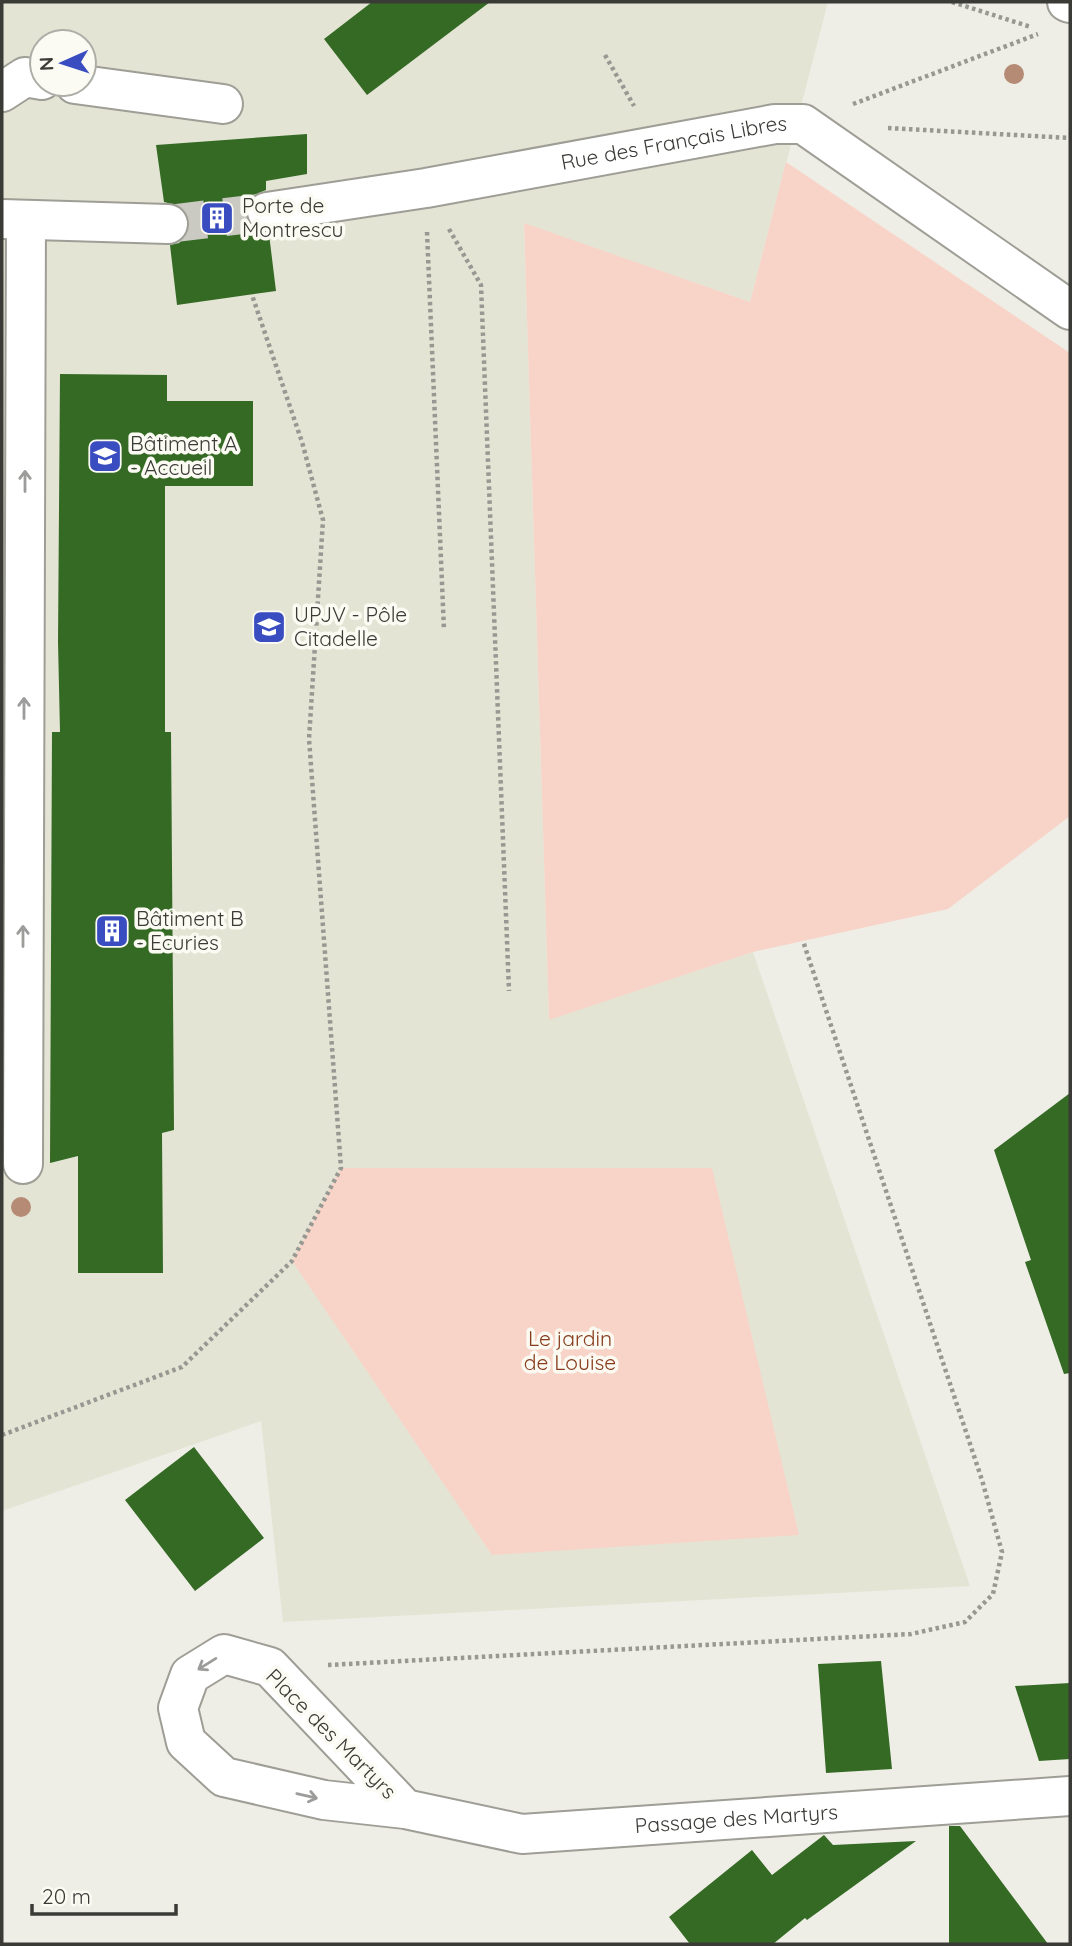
<svg xmlns="http://www.w3.org/2000/svg" width="1072" height="1946" viewBox="0 0 1072 1946" font-family="Quicksand,sans-serif">
  <style>
    .built { fill: #e4e4d5; fill-rule: evenodd }
    .green { fill: #f8d4c8 }
    .building { fill: #356a25 }
    .lines { fill: none; stroke-linecap: round; stroke-linejoin: round }
    .minor-tunnel { stroke: #cacac3; stroke-width: 38; stroke-dasharray: 38 19; stroke-linecap: butt }
    .minor-casing { stroke: #9e9e96; stroke-width: 42 }
    .path { stroke: #989893; stroke-width: 4.5; stroke-dasharray: 3.5 3.5; stroke-linecap: butt }
    .minor { stroke: #fff; stroke-width: 38 }
    .tree { fill: #b68b76 }
    .oneway { stroke: #9c9c9b }
    .labels { text-anchor: middle; stroke-width: 7; stroke-linejoin: round; paint-order: stroke }
    .street-label { font-size: 21px; fill: #3a3a37; stroke: #fbfbf3 }
    .poi-label { font-size: 21px; fill: #3a3a37; stroke: #fbfbf3; text-anchor: start }
    .park-label { font-size: 21px; fill: #883a1b; stroke: #fbfbf3 }
  </style>
  <rect width="100%" height="100%" fill="#eeeee6"/>
  <!-- built -->
  <path class="built" d="M2,2h826l-78,300 -226,-78 25,795 204,-67 217,634 -687,36 -22,-201 -259,90zM42,42h42v42h-42z"/>
  <!-- green -->
  <path class="green" d="M786,162l284,191v463l-122,93 -195,43 -204,68 -25,-797 226,79z
    M341,1168h371l87,367 -307,20 -200,-294z"/>
  <!-- building -->
  <path class="building" d="M372,2h118l-123,93 -43,-56z
    M307,134v40l-41,7v9l-12,5 -8,10 -1,10 5,10 8,7 11,2 7,57 -99,14 -7,-60 9,-2 7,-7 4,-12 -2,-10 -8,-8 -16,-4 -8,-57z
    M60,374l107,1v26h86v85h-88v246h6l3,398 -12,3 1,140h-85v-117l-28,7 2,-431h8l-2,-90z
    M1070,1093v280l-6,1 -39,-112 6,-2 -37,-110z
    M194,1447l70,91 -69,53 -70,-91z
    M881,1661l11,108 -66,4 -8,-109z
    M1070,1683v76l-31,2 -24,-75z
    M949,1826h11l88,118h-99z
    M824,1835l9,10 83,-4 -109,79 -2,-2 -32,26h-83l-21,-27 83,-67 20,25z"/>
  <g class="lines">
    <!-- minor-tunnel -->
    <path class="minor-tunnel" d="M168,224l99,-12"/>
    <!-- minor casing -->
    <g class="minor-casing">
      <g id="minor">
        <path d="M1067,2l3,1"/>
        <path d="M75,84l148,20"/>
        <path d="M2,92l23,-15 17,3"/>
        <path id="s1" d="M267,212l159,-24 349,-64h28l267,186"/>
        <path d="M2,219l166,5"/>
        <path d="M23,1164l3,-944"/>
        <path id="s2" d="M405,1809l-135,-142 -46,-13 -34,21 -12,33 8,34 38,35 100,23 81,9 117,25 548,-38"/>
      </g>
    </g>
    <!-- path -->
    <path class="path" d="M952,2l79,25
      M605,55l29,51
      M853,104l185,-70
      M888,128l182,10
      M449,229l32,56 28,706
      M427,232l17,398
      M2,1435l180,-68 110,-106 49,-93 -32,-429 14,-219 -21,-78 -50,-147
      M328,1665l583,-31 54,-12 28,-28 9,-42 -20,-72 -179,-539"/>
    <!-- minor -->
    <use href="#minor" class="minor"/>
  </g>
  <!-- trees -->
  <g class="tree">
    <circle cx="1014" cy="74" r="10"/>
    <circle cx="21" cy="1207" r="10"/>
  </g>
  <!-- one-way arrows -->
  <defs><path id="oneway-shaft" d="M-6 0H5M1.5-3L5.5 0L1.5 3" fill="none" stroke-width="1.6" stroke-linecap="round" stroke-linejoin="round" transform="scale(1.75)"/></defs>
  <g class="oneway">
    <use href="#oneway-shaft" transform="translate(25 481) rotate(-90)"/>
    <use href="#oneway-shaft" transform="translate(24 708) rotate(-90)"/>
    <use href="#oneway-shaft" transform="translate(23 936) rotate(-90)"/>
    <use href="#oneway-shaft" transform="translate(207 1664) rotate(148)"/>
    <use href="#oneway-shaft" transform="translate(307 1796) rotate(13)"/>
  </g>
  <!-- icons -->
  <defs>
    <g id="building-square" transform="scale(1.75)"><rect x="-9" y="-9" width="18" height="18" rx="4" fill="#394dc0" stroke="#fbfbf3"/><path d="M-4-6H4V6H1V3H-1V6H-4ZM-2.5-4.3h1.7v1.8h-1.7ZM.8-4.3h1.7v1.8H.8ZM-2.5-1h1.7V.8h-1.7ZM.8-1h1.7V.8H.8Z" fill="#fff"/></g>
    <g id="university-square" transform="scale(1.75)"><rect x="-9" y="-9" width="18" height="18" rx="4" fill="#394dc0" stroke="#fbfbf3"/><path d="M0-5L7-2L0 1L-7-2ZM-4 1L0 2.5L4 1V4Q0 6-4 4Z" fill="#fff"/></g>
  </defs>
  <g fill-rule="evenodd">
    <use href="#building-square" x="217" y="218"/>
    <use href="#university-square" x="105" y="456"/>
    <use href="#university-square" x="269" y="627"/>
    <use href="#building-square" x="112" y="931"/>
  </g>
  <g class="labels">
    <!-- street labels -->
    <g class="street-label">
      <text dy="7" stroke="none"><textPath href="#s1" startOffset="413">Rue des Français Libres</textPath></text>
      <text transform="translate(331 1734) rotate(45)" y="7">Place des Martyrs</text>
      <text dy="7" stroke="none"><textPath href="#s2" startOffset="924">Passage des Martyrs</textPath></text>
    </g>
    <!-- poi labels -->
    <g class="poi-label">
      <text x="242" y="213">Porte de<tspan x="242" dy="24">Montrescu</tspan></text>
      <text x="130" y="451">Bâtiment A<tspan x="130" dy="24">- Accueil</tspan></text>
      <text x="294" y="622">UPJV - Pôle<tspan x="294" dy="24">Citadelle</tspan></text>
      <text x="136" y="926">Bâtiment B<tspan x="136" dy="24">- Ecuries</tspan></text>
    </g>
    <!-- park labels -->
    <g class="park-label">
      <text x="570" y="1346">Le jardin<tspan x="570" dy="24">de Louise</tspan></text>
    </g>
  </g>
  <!-- border -->
  <rect width="1072" height="1946" fill="none" stroke="#3a3a37" stroke-width="7"/>
  <!-- north arrow -->
  <g transform="translate(63 63) rotate(267)"><circle r="33" fill="#fbfbf3" stroke="#aeaea8" stroke-width="2"/>
  <path d="M0-5L12 26L0 18L-12 26Z" fill="#394dc0"/>
  <text y="-10" font-size="19" font-weight="bold" text-anchor="middle" fill="#3a3a37">N</text>
  </g>
  <!-- scale -->
  <path d="M32 1904v10h144v-10" fill="none" stroke="#3a3a37" stroke-width="3.5"/>
  <text x="42" y="1904" font-size="21" fill="#3a3a37" stroke="#fbfbf3" stroke-width="5" paint-order="stroke">20 m</text>
</svg>
